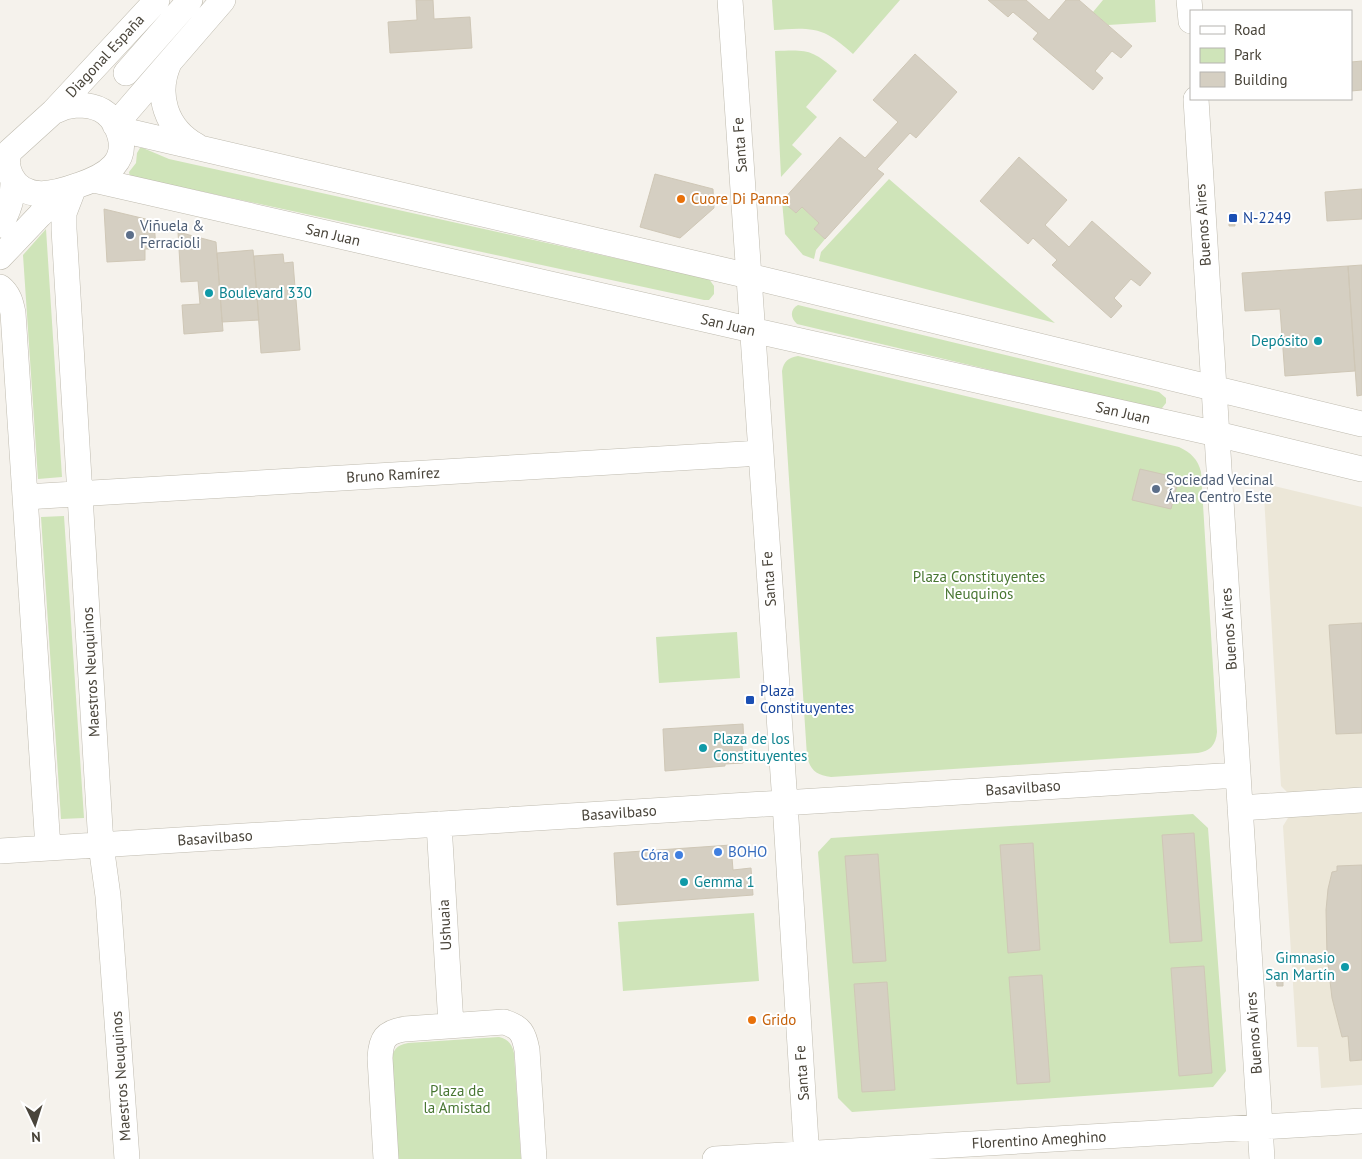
<svg xmlns="http://www.w3.org/2000/svg" width="1362" height="1159" viewBox="0 0 1362 1159" font-family="'PT Sans',sans-serif">
  <style>
    .education { fill: #ece7d8 }
    .green { fill: #cfe4b9 }
    .building { fill: #d5cfc2; stroke: #cfc7b6 }
    .lines { fill: none; stroke-linecap: round; stroke-linejoin: round }
    .street-casing { stroke: #bfbbaf; stroke-width: 26 }
    .street { stroke: #fff; stroke-width: 25 }
    .food-dot { fill: #e8710a; stroke: #fff; stroke-width: 2 }
    .transit-dot { fill: #1a4fb4; stroke: #fff; stroke-width: 2 }
    .service-dot { fill: #5c6f8a; stroke: #fff; stroke-width: 2 }
    .culture-dot { fill: #0f9aa8; stroke: #fff; stroke-width: 2 }
    .shop-dot { fill: #3f7fe0; stroke: #fff; stroke-width: 2 }
    .labels { text-anchor: middle; stroke-width: 4; stroke-linejoin: round; paint-order: stroke }
    .street-label { font-size: 15px; fill: #49443a; stroke: #fff }
    .food-label { font-size: 15px; fill: #c56008; stroke: #fff; text-anchor: start }
    .transit-label { font-size: 15px; fill: #164399; stroke: #fff; text-anchor: start }
    .service-label { font-size: 15px; fill: #4e5e75; stroke: #fff; text-anchor: start }
    .culture-label { font-size: 15px; fill: #0d838f; stroke: #fff; text-anchor: start }
    .park-label { font-size: 15px; fill: #487632; stroke: #fff }
    .shop-label { font-size: 15px; fill: #366cbe; stroke: #fff; text-anchor: start }
  </style>
  <rect width="100%" height="100%" fill="#f5f2ec"/>
  <!-- education -->
  <path class="education" d="M1274,486l88,21v282l-72,6 -9,-9 -17,-290z
    M1362,808v277l-41,3 -3,-41h-21l-14,-221 8,-13z"/>
  <!-- green -->
  <path class="green" d="M772,0h128l-47,54c-8,-7 -16,-14 -25,-19 -16,-9 -37,-6 -54,-5z
    M1103,0h52l1,22 -48,3 -15,-13z
    M775,51c33,-1 36,-2 62,20l-31,36 11,10 -25,28 10,9 -21,23z
    M140,148h3l26,11 540,120 5,7v8l-5,6h-5l-546,-118 -28,-5 -1,-5 7,-9 1,-10z
    M889,179l166,144 -236,-62 2,-9z
    M782,201l14,12 6,-6 17,16 -5,6 11,10 -9,11 -2,9 -11,-4 -18,-21z
    M46,229l16,248 -24,2 -15,-224z
    M798,305l361,87 7,6v5l-4,5 -7,1 -358,-85c-7,-6 -7,-15 1,-19z
    M798,356l381,91c12,6 19,12 22,25l16,260c-1,13 -7,19 -19,21l-367,24c-15,-2 -21,-7 -24,-21l-25,-385c2,-10 6,-13 16,-15z
    M64,516l20,302 -23,1 -20,-302z
    M737,632l3,46 -81,5 -3,-46z
    M1193,814l15,14 18,243 -13,16 -361,25 -14,-14 -20,-246 13,-14z
    M754,913l5,68 -136,10 -5,-69z
    M499,1037c9,2 13,7 15,16l7,106h-123l-7,-97c2,-12 5,-17 17,-19z"/>
  <!-- building -->
  <path class="building" d="M416,0h17l1,19 36,-2 2,31 -82,5 -2,-31 29,-2z
    M988,0h38l23,20 17,-20h13l53,46 -11,12 -9,-7 -17,20 8,7 -10,12 -60,-51 5,-6 -25,-21 -5,5z
    M915,54l42,38 -41,46 -6,-5 -33,36 7,5 -59,65 -11,-10 5,-6 -17,-16 -6,6 -14,-12 58,-64 25,21 33,-36 -25,-22z
    M1362,61v29l-11,1v-29z
    M1019,157l48,43 -22,25 24,22 23,-26 59,52 -11,13 -9,-7 -17,19 8,8 -11,12 -59,-53 5,-5 -24,-22 -5,6 -48,-43z
    M655,174l58,15 1,19 -34,30 -40,-11z
    M1362,189v30l-35,2 -2,-29z
    M104,209l50,12 2,28h-11v11l-38,2z
    M1234,212l1,14h-6v-13z
    M178,232l38,10 7,89 -39,3 -2,-29 18,-1 -2,-23 -17,1z
    M253,250l6,70 -37,2 -5,-69z
    M283,254l1,9 9,-1 7,88 -39,3 -7,-97z
    M1362,265v130l-5,1 -9,-130z
    M1348,266l7,105 -70,5 -5,-67 -35,2 -3,-38z
    M1140,469l39,9 -8,31 -39,-9z
    M1362,623v110l-26,1 -7,-109z
    M743,724l1,21h-2l1,18 -18,1v2l-60,5 -2,-42z
    M1194,833l8,108 -32,2 -8,-108z
    M1033,843l7,107 -32,3 -8,-108z
    M731,845l2,25 18,-2 2,27 -136,10 -3,-52z
    M878,854l8,107 -33,2 -8,-107z
    M1362,865v195l-12,1 -2,-25 -6,1 -10,-39 -5,-42 -1,-46 2,-21 4,-17 5,-1v-5z
    M1204,966l8,107 -33,3 -8,-108z
    M1283,972v14h-6l-1,-13z
    M1042,975l8,107 -33,2 -8,-107z
    M887,982l8,108 -33,2 -8,-108z"/>
  <g class="lines">
    <!-- street casing -->
    <g class="street-casing">
      <path id="street" d="M730,0l55,803 22,356
        M1189,0l2,21
        M169,63c-14,32 -3,66 28,83
        M126,73l64,-73
        M1196,99l66,1060
        M77,105c18,0 32,5 40,23 15,33 -11,48 -38,57 -22,8 -55,18 -68,-9 -4,-9 -5,-16 -1,-25l43,-39 12,-5z
        M53,112l104,-112
        M115,125l108,-125
        M118,129l631,147 613,148
        M94,180l658,150 465,104 145,35
        M74,187l-10,26v16l37,616 7,51 19,263
        M0,225c9,-14 13,-28 13,-44
        M0,257l40,-42 27,-25
        M0,287c9,7 11,16 13,26l35,535
        M25,497l736,-44
        M1240,808l122,-8
        M439,824l12,201
        M0,851l1238,-76
        M386,1159l-6,-101c1,-19 5,-26 25,-29l99,-7c17,5 20,12 23,28l7,109
        M715,1159l647,-38"/>
    </g>
    <!-- street -->
    <use href="#street" class="street"/>
  </g>
  <!-- markers -->
  <g class="food-dot">
    <circle cx="681" cy="199" r="5"/>
    <circle cx="752" cy="1020" r="5"/>
  </g>
  <g class="transit-dot">
    <rect x="1228" y="213" width="10" height="10" rx="2.5"/>
    <rect x="745" y="695" width="10" height="10" rx="2.5"/>
  </g>
  <g class="service-dot">
    <circle cx="130" cy="235" r="5"/>
    <circle cx="1156" cy="489" r="5"/>
  </g>
  <g class="culture-dot">
    <circle cx="209" cy="293" r="5"/>
    <circle cx="1318" cy="341" r="5"/>
    <circle cx="703" cy="748" r="5"/>
    <circle cx="684" cy="882" r="5"/>
    <circle cx="1345" cy="967" r="5"/>
  </g>
  <g class="shop-dot">
    <circle cx="718" cy="852" r="5"/>
    <circle cx="679" cy="855" r="5"/>
  </g>
  <g class="labels">
    <!-- street labels -->
    <g class="street-label">
      <text transform="translate(105 56) rotate(-47)" y="5">Diagonal España</text>
      <text transform="translate(740 145) rotate(-94)" y="5">Santa Fe</text>
      <text transform="translate(1203 225) rotate(-94)" y="5">Buenos Aires</text>
      <text transform="translate(333 235) rotate(13)" y="5">San Juan</text>
      <text transform="translate(728 325) rotate(13)" y="5">San Juan</text>
      <text transform="translate(1123 413) rotate(13)" y="5">San Juan</text>
      <text transform="translate(393 475) rotate(-3)" y="5">Bruno Ramírez</text>
      <text transform="translate(769 579) rotate(-94)" y="5">Santa Fe</text>
      <text transform="translate(1229 629) rotate(-94)" y="5">Buenos Aires</text>
      <text transform="translate(91 672) rotate(-93)" y="5">Maestros Neuquinos</text>
      <text transform="translate(1023 788) rotate(-4)" y="5">Basavilbaso</text>
      <text transform="translate(619 813) rotate(-4)" y="5">Basavilbaso</text>
      <text transform="translate(215 838) rotate(-4)" y="5">Basavilbaso</text>
      <text transform="translate(445 925) rotate(-93)" y="5">Ushuaia</text>
      <text transform="translate(1254 1033) rotate(-94)" y="5">Buenos Aires</text>
      <text transform="translate(802 1073) rotate(-94)" y="5">Santa Fe</text>
      <text transform="translate(121 1076) rotate(-94)" y="5">Maestros Neuquinos</text>
      <text transform="translate(1039 1140) rotate(-3)" y="5">Florentino Ameghino</text>
    </g>
    <!-- food labels -->
    <g class="food-label">
      <text x="691" y="204">Cuore Di Panna</text>
      <text x="762" y="1025">Grido</text>
    </g>
    <!-- transit labels -->
    <g class="transit-label">
      <text x="1243" y="223">N-2249</text>
      <text x="760" y="696">Plaza<tspan x="760" dy="17">Constituyentes</tspan></text>
    </g>
    <!-- service labels -->
    <g class="service-label">
      <text x="140" y="231">Viñuela &amp;<tspan x="140" dy="17">Ferracioli</tspan></text>
      <text x="1166" y="485">Sociedad Vecinal<tspan x="1166" dy="17">Área Centro Este</tspan></text>
    </g>
    <!-- culture labels -->
    <g class="culture-label">
      <text x="219" y="298">Boulevard 330</text>
      <text x="1308" y="346" text-anchor="end">Depósito</text>
      <text x="713" y="744">Plaza de los<tspan x="713" dy="17">Constituyentes</tspan></text>
      <text x="694" y="887">Gemma 1</text>
      <text x="1335" y="963" text-anchor="end">Gimnasio<tspan x="1335" dy="17">San Martín</tspan></text>
    </g>
    <!-- park labels -->
    <g class="park-label">
      <text x="979" y="582">Plaza Constituyentes<tspan x="979" dy="17">Neuquinos</tspan></text>
      <text x="457" y="1096">Plaza de<tspan x="457" dy="17">la Amistad</tspan></text>
    </g>
    <!-- shop labels -->
    <g class="shop-label">
      <text x="728" y="857">BOHO</text>
      <text x="669" y="860" text-anchor="end">Córa</text>
    </g>
  </g>
  <!-- legend -->
  <rect x="1190" y="10" width="162" height="90" fill="#ffffff" stroke="#b6b4b0"/>
  <rect x="1200" y="26" width="25" height="8" fill="#ffffff" stroke="#b6b4b0"/>
  <text x="1234" y="35" font-size="15" fill="#49443a">Road</text>
  <rect x="1200" y="48" width="25" height="15" fill="#cfe4b9" stroke="#b6b4b0"/>
  <text x="1234" y="60" font-size="15" fill="#49443a">Park</text>
  <rect x="1200" y="72" width="25" height="15" fill="#d5cfc2" stroke="#b6b4b0"/>
  <text x="1234" y="85" font-size="15" fill="#49443a">Building</text>
  <!-- north arrow -->
  <g transform="translate(35 1124) rotate(176)" stroke="#ffffff" stroke-width="4" paint-order="stroke">
  <path d="M0-4L9 19L0 12L-9 19Z" fill="#49443a"/>
  <text y="-8" font-size="14" font-weight="bold" text-anchor="middle" fill="#49443a">N</text>
  </g>
</svg>
